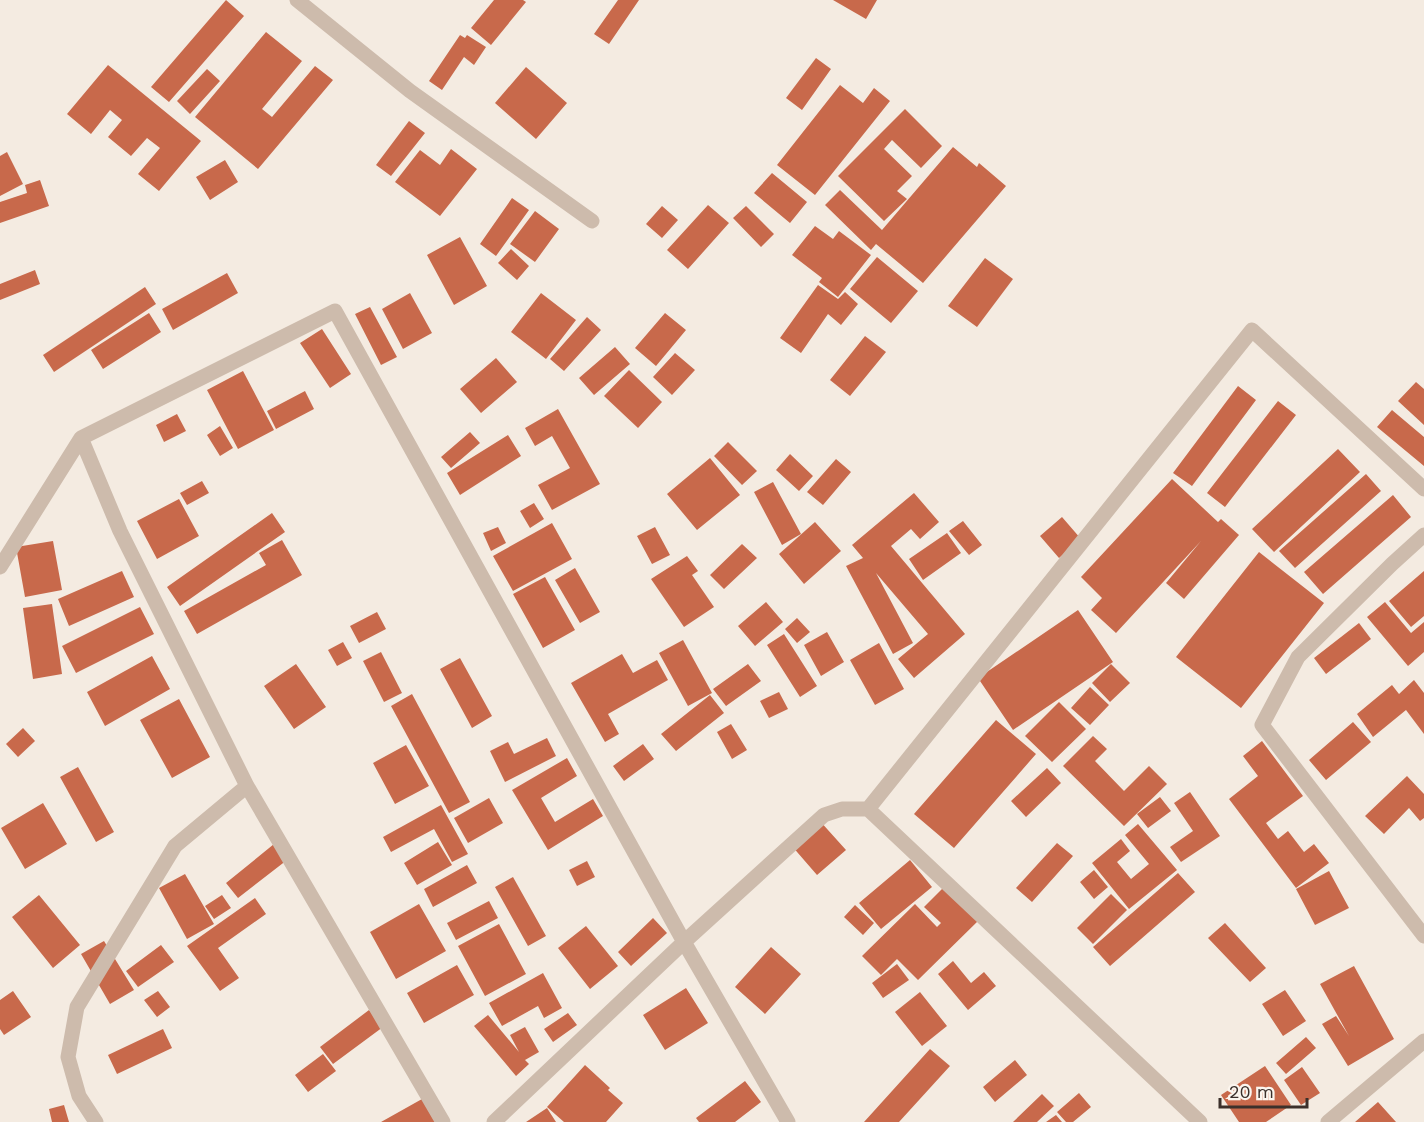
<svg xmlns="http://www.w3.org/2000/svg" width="1424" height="1122" viewBox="0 0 1424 1122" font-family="'Work Sans',sans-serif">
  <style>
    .building { fill: #c8694b }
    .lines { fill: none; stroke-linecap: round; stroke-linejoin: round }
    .street { stroke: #cdbbac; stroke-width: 15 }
  </style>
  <rect width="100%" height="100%" fill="#f4ebe1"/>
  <!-- building -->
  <path class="building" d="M226,0l18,16 -75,86 -18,-15z
    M494,0h29l3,2 -35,43 -20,-17z
    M618,0h21l-30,44 -15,-10z
    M833,0h44l-11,19z
    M266,32l36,29 -40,48 10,8 43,-51 18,14 -75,89 -63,-52z
    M460,35l5,3 2,-3 19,12 -12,18 -10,-8 -22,33 -13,-9z
    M816,58l15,11 -29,41 -16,-12z
    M108,65l93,76 -42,50 -21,-17 22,-26 -13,-10 -16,18 -23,-19 14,-17 -12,-10 -19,24 -24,-20z
    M526,67l41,36 -31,36 -41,-36z
    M207,69l13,12 -30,33 -13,-13z
    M840,85l23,18 11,-15 16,13 -75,94 -38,-30z
    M905,109l37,37 -21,22 -29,-28 -8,9 28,27 -15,15 10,8 -23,22 -46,-45z
    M409,121l16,12 -34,43 -15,-11z
    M953,147l24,20 2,-4 27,23 -83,97 -47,-39 -5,6 -46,-45 15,-15 42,40z
    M451,149l26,20 -37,47 -45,-34 25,-32 20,15z
    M7,152l16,32 -23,12v-40z
    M225,160l13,22 -28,18 -14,-23z
    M772,173l35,29 -17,21 -36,-30z
    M40,180l9,26 -49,17v-21l27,-9 -2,-8z
    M512,198l17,12 -33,46 -16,-12z
    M708,205l21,18 -41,46 -21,-19z
    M662,206l16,14 -16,18 -16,-14z
    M746,206l28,28 -13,13 -28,-29z
    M535,211l24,18 -24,33 -25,-18z
    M815,226l18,13 6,-8 32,24 -33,42 -19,-15 3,-4 -30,-23z
    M460,237l27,49 -33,19 -27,-50z
    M511,249l18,17 -12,14 -19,-17z
    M877,257l41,34 -27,32 -41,-34z
    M985,258l28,21 -36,48 -29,-21z
    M35,270l5,14 -40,16v-16z
    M227,273l11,20 -65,37 -11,-21z
    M818,285l20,14 7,-7 13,12 -17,21 -13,-11 -27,39 -21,-15z
    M145,287l11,17 -102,68 -11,-17z
    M410,293l22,40 -29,16 -21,-40z
    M541,293l35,27 -30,39 -35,-27z
    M370,307l27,50 -16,8 -26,-51z
    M149,313l12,19 -58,37 -12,-19z
    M665,313l21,17 -30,36 -21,-18z
    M587,317l14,13 -37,41 -14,-12z
    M322,329l29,45 -21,14 -30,-45z
    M865,336l21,16 -36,44 -20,-16z
    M615,347l15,17 -36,31 -15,-17z
    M675,353l20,17 -23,25 -19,-18z
    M496,358l21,24 -36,31 -21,-24z
    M629,370l33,32 -24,26 -34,-32z
    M243,371l31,59 -36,19 -31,-59z
    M1416,382l8,7v36l-26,-24z
    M1238,386l18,14 -64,86 -19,-13z
    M305,391l9,18 -38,20 -9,-18z
    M1278,401l18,14 -71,92 -18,-14z
    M558,409l42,75 -48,26 -14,-25 32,-17 -18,-32 -17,10 -10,-18z
    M1392,410l32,27v29l-47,-39z
    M177,414l9,17 -22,11 -8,-17z
    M220,426l13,22 -13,8 -13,-21z
    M470,432l10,11 -29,25 -10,-11z
    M508,435l13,21 -61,39 -13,-22z
    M728,442l29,29 -15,14 -28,-29z
    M1338,449l22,23 -86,80 -22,-23z
    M790,454l23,22 -14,15 -23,-21z
    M710,458l30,37 -43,35 -30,-36z
    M836,459l15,13 -28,33 -16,-13z
    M1366,474l15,17 -86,77 -16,-17z
    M1172,479l46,43 3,-3 18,16 -55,64 -18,-16 35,-42 -85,92 -25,-23 11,-12 -21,-21z
    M202,481l7,12 -22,12 -7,-12z
    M773,482l28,52 -19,11 -28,-53z
    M914,493l25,29 -19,17 -9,-10 -20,17 74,88 -51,44 -16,-19 30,-25 -52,-61 37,70 -20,11 -47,-88 17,-8 -11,-13z
    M1393,495l18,22 -88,77 -19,-22z
    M179,499l20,37 -42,23 -20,-38z
    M534,503l10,16 -14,9 -10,-17z
    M272,513l13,19 -105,74 -13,-19z
    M1062,517l19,22 -22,19 -19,-22z
    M963,521l19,24 -13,10 -20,-24z
    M815,522l26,29 -37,33 -25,-30z
    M552,523l20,36 -59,32 -20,-35z
    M498,527l8,16 -15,8 -8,-18z
    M655,527l15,28 -18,9 -15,-28z
    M947,533l14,20 -38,27 -14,-21z
    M282,540l20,35 -105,59 -13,-23 82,-46 -7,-12z
    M53,541l9,49 -37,7 -9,-50z
    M742,544l15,14 -33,31 -14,-14z
    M1259,552l65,51 -83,105 -65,-51z
    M687,556l11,15 -6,4 22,32 -30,20 -33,-48z
    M575,568l25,44 -20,11 -25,-43z
    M122,571l12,26 -65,29 -11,-27z
    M1424,571v45l-13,11 -22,-26z
    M545,577l30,53 -32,18 -30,-54z
    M766,602l17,20 -28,24 -17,-20z
    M1385,602l26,31 13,-11v30l-16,14 -41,-49z
    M52,604l10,70 -29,5 -10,-71z
    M140,607l14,27 -78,39 -14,-27z
    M1078,610l35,52 -100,68 -35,-52z
    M377,612l9,17 -27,14 -9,-17z
    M797,618l13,14 -13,11 -12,-14z
    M1359,623l12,16 -45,35 -12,-16z
    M827,632l17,30 -23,14 -17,-31z
    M784,634l33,52 -17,11 -33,-52z
    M683,640l29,53 -24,13 -29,-53z
    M343,642l9,16 -15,8 -9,-16z
    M879,643l25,46 -29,16 -25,-45z
    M381,652l21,41 -18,9 -21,-41z
    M622,654l11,19 24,-13 11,20 -60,34 11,20 -14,8 -34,-59z
    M152,656l18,33 -65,37 -18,-34z
    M460,658l32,58 -20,12 -32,-59z
    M296,664l30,43 -32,22 -30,-43z
    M748,664l13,17 -35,25 -13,-17z
    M1111,664l19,19 -20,19 -18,-19z
    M1414,680l10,13v41l-18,-24 -33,27 -16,-23 35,-29 7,9z
    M1090,687l19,18 -19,20 -19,-17z
    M779,692l9,17 -19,9 -9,-17z
    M412,694l58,108 -21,11 -58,-107z
    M710,695l14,18 -48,38 -15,-17z
    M179,699l31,58 -38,21 -32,-58z
    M1059,702l27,27 -34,33 -27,-26z
    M996,720l40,34 -82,94 -40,-34z
    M1353,722l18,20 -45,38 -17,-20z
    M731,724l16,26 -15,9 -15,-27z
    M23,728l12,13 -17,16 -12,-13z
    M1093,736l14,13 -12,12 29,30 25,-25 18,18 -43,42 -61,-60z
    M547,738l9,18 -51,26 -15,-31 18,-9 6,12z
    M1262,741l41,55 -37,27 12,16 10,-8 16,21 10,-8 15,19 -33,25 -67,-89 29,-23 -15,-20z
    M643,744l11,15 -30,22 -11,-15z
    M406,745l23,41 -34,18 -22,-41z
    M567,758l10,18 -36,22 14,24 38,-23 10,17 -55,34 -36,-60z
    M78,767l36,65 -18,10 -36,-65z
    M1047,768l14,15 -35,34 -15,-16z
    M1407,776l17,18v24l-4,3 -11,-13 -25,26 -19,-18z
    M1190,792l30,44 -39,26 -11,-15 23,-16 -19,-28z
    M1160,797l11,14 -23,17 -11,-14z
    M489,798l14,25 -35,20 -14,-25z
    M43,803l24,41 -42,25 -24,-41z
    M441,805l27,49 -16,8 -18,-33 -43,23 -8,-15z
    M819,820l27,30 -29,25 -26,-30z
    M1138,824l39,46 -48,39 -37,-46 29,-24 9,12 -13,11 14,17 18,-15 -24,-29z
    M438,842l14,23 -35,20 -13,-22z
    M1057,843l16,13 -41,46 -16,-14z
    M274,844l13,16 -49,38 -12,-15z
    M910,860l22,27 -51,42 -22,-26z
    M587,861l8,16 -18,9 -8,-16z
    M467,865l10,18 -44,24 -9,-18z
    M1094,870l14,17 -14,12 -14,-17z
    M1329,871l20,37 -34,17 -19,-36z
    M1178,873l17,19 -85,74 -17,-19z
    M185,874l29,50 -27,15 -28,-51z
    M513,877l33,59 -18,10 -33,-59z
    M944,887l34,34 -60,59 -21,-21 -16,16 -19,-19 53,-52 22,23 4,-4 -17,-16z
    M1111,894l16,16 -34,34 -16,-16z
    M39,895l41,50 -27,23 -41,-51z
    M222,895l9,13 -17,11 -9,-13z
    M255,898l11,16 -48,34 21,30 -19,13 -33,-45z
    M489,901l9,17 -42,22 -9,-17z
    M419,904l27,47 -50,28 -26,-47z
    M855,905l19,18 -11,12 -19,-18z
    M653,918l14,15 -36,33 -13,-14z
    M1225,923l41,45 -16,14 -42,-44z
    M499,924l27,50 -41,22 -27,-50z
    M586,926l32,40 -28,23 -32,-41z
    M104,941l30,49 -24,14 -29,-50z
    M161,945l13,17 -36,25 -12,-16z
    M771,947l30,27 -36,40 -30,-27z
    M953,961l18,22 13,-11 12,14 -28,24 -30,-36z
    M897,964l12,16 -26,18 -11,-15z
    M457,965l17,30 -50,28 -17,-30z
    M1354,966l40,73 -46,27 -26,-42 14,-8 13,20 -29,-52z
    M543,973l19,35 -18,10 -6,-12 -36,20 -13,-23z
    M686,988l22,35 -43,27 -22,-35z
    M1285,990l21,31 -23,15 -21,-32z
    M13,991l18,26 -27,18 -4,-6v-29z
    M158,991l12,16 -13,10 -13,-17z
    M920,992l27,34 -25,20 -27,-34z
    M369,1010l14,17 -50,37 -13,-17z
    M568,1013l9,12 -24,17 -9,-13z
    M488,1015l31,37 -9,-17 15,-8 14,25 -14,8 4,4 -13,12 -42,-50z
    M163,1029l9,19 -55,26 -9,-19z
    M1306,1037l10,11 -30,26 -10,-11z
    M930,1049l20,17 -51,56h-35z
    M323,1054l13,17 -28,21 -13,-17z
    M1015,1060l12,15 -32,27 -12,-15z
    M585,1065l25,23 -2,2 15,13 -17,19h-42l-17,-15z
    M1265,1066l26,39 -25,17h-27l-18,-27z
    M1302,1067l18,26 -19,12 -17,-25z
    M745,1081l16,21 -26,20h-36l-3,-4z
    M1079,1093l12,14 -18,15h-7l-9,-10z
    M1042,1094l12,12 -17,16h-24z
    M422,1099l13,23h-54z
    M1378,1102l18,20h-41z
    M64,1105l5,17h-17l-3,-13z
    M547,1108l9,14h-30z
    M1056,1115l6,7h-16z"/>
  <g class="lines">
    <!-- street -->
    <path class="street" d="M297,0l113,91 182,130
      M1424,535l-32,29 -94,93 -36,68 162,211
      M0,567l81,-129
      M868,809l384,-479 172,159
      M96,1122l-17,-26 -11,-39 9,-50 98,-161 72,-60
      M443,1122l-196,-336 -127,-255 -39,-93 254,-127 349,631 104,180
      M494,1122l190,-180 140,-127 18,-6h26l332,313
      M1328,1122l96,-81"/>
  </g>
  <!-- scale -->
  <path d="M1220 1098v9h87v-9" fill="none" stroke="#3b302b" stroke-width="3"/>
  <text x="1229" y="1098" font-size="18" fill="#3b302b" stroke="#fbf5ee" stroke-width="4.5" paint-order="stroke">20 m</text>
</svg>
